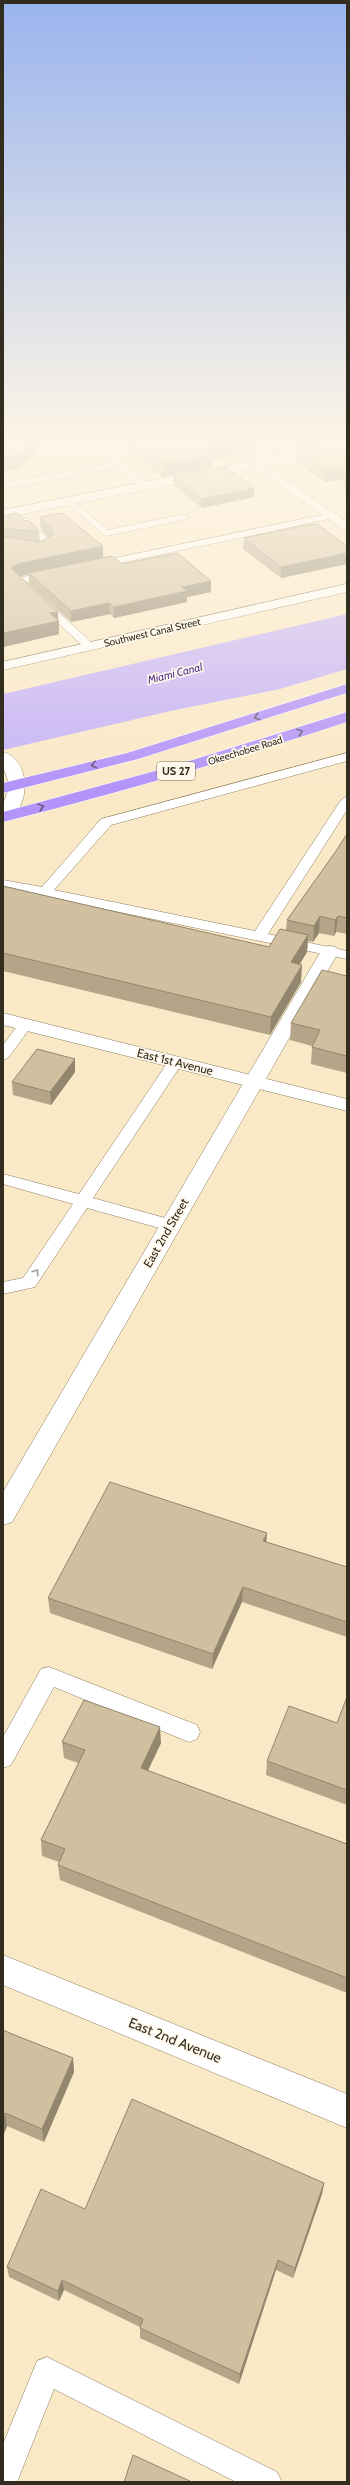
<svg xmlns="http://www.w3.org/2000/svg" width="350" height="2485" viewBox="0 0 350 2485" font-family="Cabin,sans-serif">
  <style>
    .water { fill: #c5b3f8 }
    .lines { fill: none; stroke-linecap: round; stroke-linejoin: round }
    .lane-casing { stroke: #8c7d5e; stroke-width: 1 }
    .street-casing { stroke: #8c7d5e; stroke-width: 1 }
    .secondary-casing { stroke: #8c7d5e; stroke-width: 1 }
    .highway-casing { stroke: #fff; stroke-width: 1 }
    .lane { fill: #fff; fill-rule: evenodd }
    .street { fill: #fff; fill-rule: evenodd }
    .secondary { fill: #fff; fill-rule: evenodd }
    .highway { fill: #b394fa; fill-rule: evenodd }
    .wall { fill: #b4a589 }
    .shaded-wall { fill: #92866f }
    .building { fill: #d1c09f; stroke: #92866f }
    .oneway { stroke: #665677 }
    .oneway2 { stroke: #a3a09b }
    .labels { text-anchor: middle; stroke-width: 3.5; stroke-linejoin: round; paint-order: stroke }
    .far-street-label { font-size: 10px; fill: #332d20; stroke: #fff8ea }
    .far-water-label { font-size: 11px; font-style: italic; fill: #532d8f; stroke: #fff8ea }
    .shield { fill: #fff8ea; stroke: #706a5d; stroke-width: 1 }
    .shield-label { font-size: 11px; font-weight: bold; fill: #332d20 }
    .street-label { font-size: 12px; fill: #332d20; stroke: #fff8ea }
    .near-street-label { font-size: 14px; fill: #332d20; stroke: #fff8ea }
  </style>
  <rect width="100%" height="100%" fill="#fae9c7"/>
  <!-- water -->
  <path class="water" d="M347,614v55l-67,20 -105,21 -172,40v-56z"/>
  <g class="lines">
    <!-- lane casing -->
    <g class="lane-casing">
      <path id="lane" d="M81,440h10l60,45 -8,2 -26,-19 -114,21v-6l108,-20z
        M68,497l40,33 76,-16 5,3 -5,3 -78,16 -41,-34 -2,-2z
        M331,513l5,3 -2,2 -238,50 -5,-3 5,-3z
        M24,518l4,1 24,25 1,2 -3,5 -10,2 -37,-5v-6l40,5 -24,-26z
        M51,571l4,1v4l-29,6 67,62v4h-8l-72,-67 1,-2z
        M347,753v8l-236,64 -57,65 201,41 86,-131 6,-4v14l-79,124 79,17v8l-344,-71v-8l39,7 59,-68z
        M26,1019l7,5 -25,34 -5,2v-15l18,-24z
        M175,1057l8,5 -90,136 83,23 2,4 -2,4 -6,2 -83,-23 -52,79 -32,7v-12l20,-4 50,-74 -70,-20v-10l76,20 91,-135z
        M49,1667l148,58 3,7 -3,7 -8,3 -135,-55 -43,78 -8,3v-31l38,-68z
        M47,2357l230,115 5,10h-46l-182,-93 -37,93h-14v-38l34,-83z"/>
    </g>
    <!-- street casing -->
    <g class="street-casing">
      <path id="street" d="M266,440h14l22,16 -2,3h-8z
        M256,459l91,63v10l-95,-66 -2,-3 2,-3z
        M347,584v8l-344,78v-8z
        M330,946l6,1 3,4 -327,571 -9,3v-33l318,-541 3,-4z
        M3,1955l344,139v34l-344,-143z"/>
    </g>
    <!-- secondary casing -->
    <g class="secondary-casing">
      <path id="secondary" d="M347,442v8l-344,68v-8z
        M3,752c29,7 29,61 0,68v-16l7,-18 -7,-19z
        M3,1013l344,86v12l-344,-86z"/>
    </g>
    <!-- highway casing -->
    <g class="highway-casing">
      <path id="highway" d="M347,684v9l-209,66 -135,34v-10l124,-30z
        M347,712v10c-113,37 -228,71 -344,100v-10l167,-45z"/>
    </g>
    <!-- lane -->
    <use href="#lane" class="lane"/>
    <!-- street -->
    <use href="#street" class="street"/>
    <!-- secondary -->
    <use href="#secondary" class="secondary"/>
    <!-- highway -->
    <use href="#highway" class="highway"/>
  </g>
  <!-- wall -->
  <path class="wall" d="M3,440h57l-7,7 -11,-1 -22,22 -17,3z
    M116,440h139v11l-42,9 -1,7 -49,10z
    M282,440h65v57l-4,-18 -18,3 -29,-20v-12z
    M174,477l80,11v9l-52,11 -28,-22z
    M3,516l22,5 14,11 1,10 8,-4 -7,-8 -1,-13 63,40 19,7 89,17v11l-24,5v5l-73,16 -4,-4 -39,8 -42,-38v-10l-9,2 39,45v13l-56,13z
    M244,538l103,8v18l-66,14 -38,-29z
    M347,834v100l-11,-2 -2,4 -15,-3 -6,9 -5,-1 -1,11 -7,12 1,18 -31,53 -267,-64v-85l266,61 17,-17 1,-10 49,-69z
    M347,976v97l-36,-9 1,-17v-1l-22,-6 1,-17z
    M75,1072l-24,33 -38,-10 -1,-13z
    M266,1542l81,25v70l-105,-35 -30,67 -162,-56 -2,-15z
    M347,1697v108l-81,-30 1,-14 70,-38z
    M62,1742l99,1 -13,28 199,73v149l-287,-113 -2,-15 1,-3 -17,-6 -1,-16 37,-77 -14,-5z
    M3,2030l9,4 61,24 1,14 -30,70 -37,-16 -4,10z
    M324,2183l-2,11 -29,84 -17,-8 -37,114 -99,-46v-11l-76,-37 -5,11 -50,-24 -2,-10 78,-58z"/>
  <!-- shaded-wall -->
  <path class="shaded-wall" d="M35,440h7v6l-22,22 -17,3v-13z
    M52,440h8l-7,7z
    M250,440h5v11l-42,9 -1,7 -49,10v-13l41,-16z
    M297,440h50l-50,10z
    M344,467l-1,12 -18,3 1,-11z
    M254,488v9l-52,11v-9z
    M103,546v13l-74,14v1l-11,3 -7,-9 6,-4z
    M347,553v11l-66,14v-11z
    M211,581v11l-24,5v5l-73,16v-11l68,-20z
    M109,603l1,11 -39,8v-11z
    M58,612l1,22 -56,13v-14l47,-20z
    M320,916l-1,17 -6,9 1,-16z
    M338,916l-2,16 -2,4 1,-16z
    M308,935l-1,17 -17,28 1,-18z
    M302,965l-1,17 -31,53 1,-18z
    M75,1059v13l-24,33 -1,-13z
    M3,1207l1,12 -1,2z
    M267,1533l-1,15 -3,-7z
    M243,1587l-1,15 -30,67 1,-15z
    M160,1727l1,16 -20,41v-16z
    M73,2058l1,14 -30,70 -2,-13z
    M5,2113l2,13 -4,10v-19z
    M324,2183l-2,11 -29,84 2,-10z
    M278,2260l-2,10 -37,114 1,-10z
    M62,2280l2,10 -5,11 -1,-10z"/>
  <!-- building -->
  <path class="building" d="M3,440h32l-16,15 -16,3z
    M132,440h118l-46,8 9,6 -50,10z
    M347,440v41l-3,-14 -18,4 -30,-21z
    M225,467l29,21 -52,11 -28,-22z
    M17,513l8,8 3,-1 11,12 -36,-4v-12z
    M62,513l41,33 -86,18 -6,4 47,44 -8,1 9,8 -56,12v-97l37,6 13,-7 -1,-5 -12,-13z
    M317,524l30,22v7l-66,14 -37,-29 63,-13z
    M177,553l34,28 -29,6 5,4 -73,16 -5,-4 -38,8 -42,-38 83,-17 10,8z
    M347,834v84l-9,-2 -3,4 -15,-4 -6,10 -27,-6 49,-69z
    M3,886l266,61 11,-18 28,6 -17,27 11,3 -31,52 -268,-64z
    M322,970l25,6v80l-35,-9 8,-17 -29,-7z
    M37,1049l38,10 -25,33 -38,-10z
    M110,1482l157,51 -4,8 84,26v55l-104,-35 -30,67 -165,-56z
    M347,1697v93l-80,-29 22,-55 48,17z
    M84,1700l76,27 -19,41 206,76v134l-289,-113 7,-16 -24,-9 44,-90 -23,-8z
    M3,2030l9,4 61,24 -31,71 -37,-16 -2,4z
    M132,2099l192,84 -29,85 -17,-8 -38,114 -100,-46 3,-9 -81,-39 -4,11 -51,-24 34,-78 44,20z
    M133,2455l59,27h-68z"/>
  <!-- one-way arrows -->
  <defs><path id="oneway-chevron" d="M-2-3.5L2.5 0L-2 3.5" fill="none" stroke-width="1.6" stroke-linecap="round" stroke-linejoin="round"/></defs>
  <g class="oneway">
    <use href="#oneway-chevron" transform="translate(257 717) rotate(162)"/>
    <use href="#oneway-chevron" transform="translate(300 732) rotate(-19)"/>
    <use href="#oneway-chevron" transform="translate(94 765) rotate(166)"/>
    <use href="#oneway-chevron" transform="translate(41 807) rotate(-15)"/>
  </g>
  <use class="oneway2" href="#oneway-chevron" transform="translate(36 1272) rotate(-57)"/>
  <!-- sky -->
  <linearGradient id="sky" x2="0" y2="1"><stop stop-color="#9ab4ee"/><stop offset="0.56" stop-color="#fdf5e6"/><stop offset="1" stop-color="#fdf5e6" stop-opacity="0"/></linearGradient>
  <rect width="350" height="788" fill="url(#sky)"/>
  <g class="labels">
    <!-- far-street labels -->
    <g class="far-street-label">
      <text transform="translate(152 632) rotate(-13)" y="4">Southwest Canal Street</text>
      <text transform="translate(245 750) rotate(-17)" y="4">Okeechobee Road</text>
    </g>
    <!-- far-water labels -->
    <g class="far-water-label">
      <text transform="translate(175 673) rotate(-14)" y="4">Miami Canal</text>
    </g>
    <!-- shield labels -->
    <rect class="shield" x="157" y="762" width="38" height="18" rx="3"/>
    <g class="shield-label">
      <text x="176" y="775">US 27</text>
    </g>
    <!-- street labels -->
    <g class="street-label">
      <text transform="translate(175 1062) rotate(14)" y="4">East 1st Avenue</text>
      <text transform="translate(166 1233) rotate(-60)" y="4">East 2nd Street</text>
    </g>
    <!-- near-street labels -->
    <g class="near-street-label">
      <text transform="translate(175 2040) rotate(22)" y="5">East 2nd Avenue</text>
    </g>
  </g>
  <!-- border -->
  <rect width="350" height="2485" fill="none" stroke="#332d20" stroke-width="8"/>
</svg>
